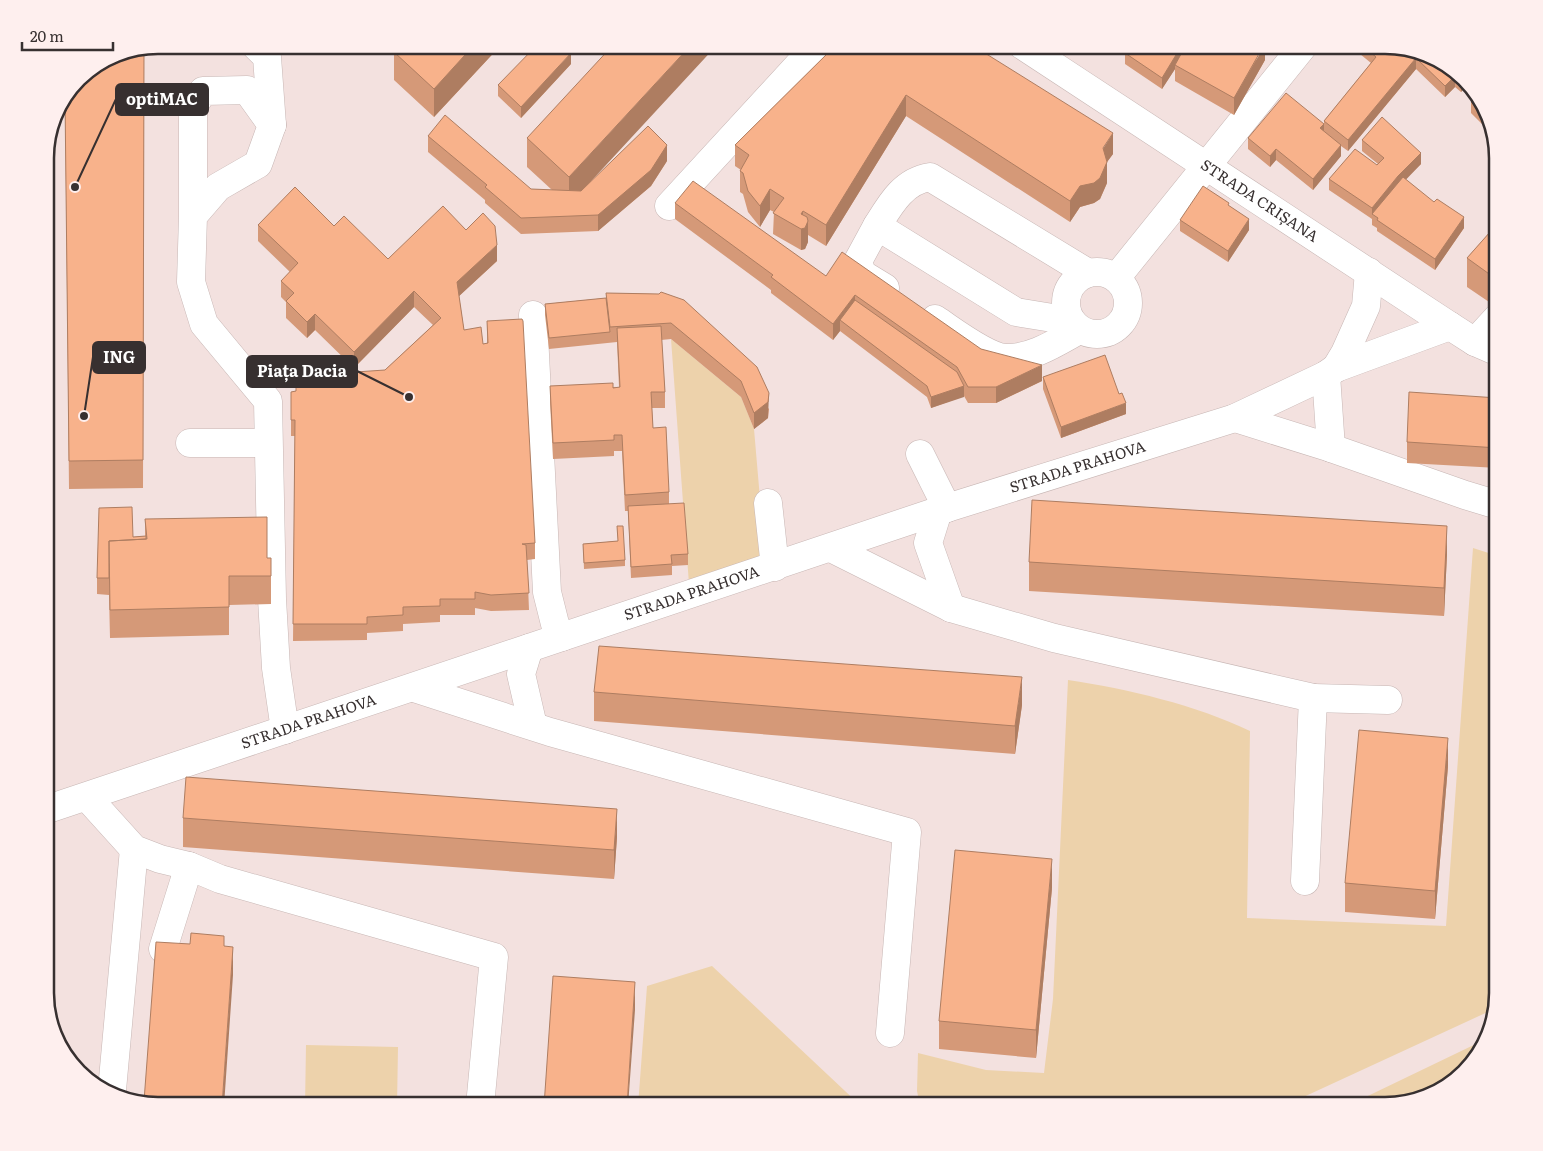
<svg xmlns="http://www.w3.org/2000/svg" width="1543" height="1151" viewBox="0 0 1543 1151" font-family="Literata,serif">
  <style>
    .green { fill: #edd2ab }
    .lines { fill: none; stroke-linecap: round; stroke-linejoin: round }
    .minor-casing { stroke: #c7b6b4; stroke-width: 29 }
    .minor { stroke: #fff; stroke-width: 28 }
    .wall { fill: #d59978 }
    .shaded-wall { fill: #ae7d61 }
    .building { fill: #f8b28b; stroke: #ae7d61 }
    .labels { text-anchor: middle; stroke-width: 5; stroke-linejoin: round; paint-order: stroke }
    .street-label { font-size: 15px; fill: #373030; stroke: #feefee }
    .rim { fill: none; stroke: #373030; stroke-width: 2.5 }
    .leader { fill: none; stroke: #373030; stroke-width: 2 }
    .callout-dot { fill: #373030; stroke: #feefee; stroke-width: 2 }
    .callout { fill: #373030; stroke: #373030; stroke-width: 2 }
    .callout-label { font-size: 16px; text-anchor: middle; font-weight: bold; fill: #fff }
  </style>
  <rect width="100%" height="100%" fill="#f3e1df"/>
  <!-- green -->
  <path class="green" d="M671,339l70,58 13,32 11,128 -76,27z
    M1473,548l25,8v437l-6,17 -208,96h-364l-3,-15 1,-38 68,17 58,3 9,-74 15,-319c60,9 128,25 182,51l-3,187 199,8z
    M712,966l149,140h-223l9,-120z
    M1482,1041l-8,21 -39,32 -50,12h-38z
    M306,1045l92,2 -1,59h-92z"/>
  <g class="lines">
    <!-- minor casing -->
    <g class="minor-casing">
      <g id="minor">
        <path d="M255,45l12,12 5,68"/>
        <path id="s1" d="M1022,45l428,281 25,16 23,10"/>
        <path d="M669,206l148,-161"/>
        <path d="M193,216v-109l10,-16 44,-1 25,35 -14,39 -40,23 -25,29 -2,66 13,42 64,77 4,198 4,69 9,62"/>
        <path d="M877,226l-19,35 4,13 23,14"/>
        <circle cx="1097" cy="303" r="31"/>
        <path d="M1116,278l188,-233"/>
        <path d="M533,315l14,277 8,32 7,13"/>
        <path d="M935,319c17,11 50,37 70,39 27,1 52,-16 74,-28"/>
        <path d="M1071,321l-55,-9 -139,-86c13,-21 26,-45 53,-49l158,96"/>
        <path d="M1475,342l23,-25"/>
        <path d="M1336,368l9,-15 21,-47 3,-34"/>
        <path d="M1326,375l5,73"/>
        <path d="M1235,418l96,30 134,47 33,10"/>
        <path d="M190,443h78"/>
        <path d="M920,454l27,54"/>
        <path d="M768,503l7,64"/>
        <path d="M938,511l-10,32 23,65"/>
        <path d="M831,548l120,60 103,30 259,60 -8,183"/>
        <path d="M529,648l-8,26 12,52"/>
        <path d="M414,688l136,44 357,100 -17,201"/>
        <path d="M1313,698l75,2"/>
        <path d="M87,797l47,52 26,10 29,7"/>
        <path id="s2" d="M45,810l902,-302 288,-90 91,-43 10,-7 114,-42"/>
        <path d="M163,949l26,-83 31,13 274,78 -14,149"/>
        <path d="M112,1090l22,-241"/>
      </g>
    </g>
    <!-- minor -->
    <use href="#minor" class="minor"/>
  </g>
  <!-- wall -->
  <path class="wall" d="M400,45h101l-67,72 -40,-37v-28z
    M836,45l277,109 -6,8v21l-7,16 -6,4 -14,4 -10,15 -164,-106 -80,130 -18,-11v7l-3,7 -4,1 -28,-16 1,-22 -4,-2 -10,17 -12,-15 -5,-18 -3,-2v-21l1,-1 -6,-4v-21z
    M1097,45h11l-3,5z
    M1268,45h21l-10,10z
    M1349,45h36l31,13 38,11 13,16 -6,7 -6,-5 -10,10 -29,-28 -68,82 -7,-5v10l-28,34 -37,-30 -6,7 -22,-18v-11l76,-14v-3l47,-58z
    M144,48l-1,440 -74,1 -4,-391z
    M1125,53l140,7 -31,55 -59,-34v-12l-13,20 -37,-25z
    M571,64l-50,54 -23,-22v-11z
    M1471,102l15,6 -4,16 -11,-11z
    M428,136l103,53 21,1 -25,-23v-29l64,43 76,-20 -16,25 -53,45 -77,3 -36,-31v-3l-57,-48z
    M1493,138l3,11 -3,-3z
    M1362,140l59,24 -16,15 59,49 -29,42 -58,-39v-3l-5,-3v-6l-43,-29v-11l48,-14 1,-1 -16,-13z
    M675,203l151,73 155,73 61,32 -46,22h-28l-4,-7 -33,12 -4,-11 -87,-66 -7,9 -62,-47v-3l-96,-71z
    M1229,206l20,24 -21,32 -48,-31v-11z
    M1498,223v74l-6,7 -25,-17v-29z
    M258,225l76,1 54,33 78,-29 31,31 -38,35 5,34 19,14 4,-1v-22l48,222v16l-8,1 2,50 -38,1 -16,-3v7h-35v7l-37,2v7l-36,2v7l-74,1 2,-205h-4v-44l94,-22 48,-45 -19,-18 -60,61 -39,-38 -8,8 -21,-20v-16l-5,-5v-16l9,-9 -32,-31z
    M606,293l53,1 110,115 -1,9 -14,11 -13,-32 -70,-58 -10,1 4,52v16h-13l1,20 16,64v12l19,50v11l-16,1v9l-41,3 -3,-67h-3l-3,-60h-8v5l-61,3 -3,-57v-16l69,1 -2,-45 -68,7 -4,-34v-11l61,-6z
    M1043,377l83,37 -65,24 -18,-49z
    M1498,398v70l-91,-5v-21z
    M145,519l122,39h4v46l-42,1v30l-119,3 -1,-43 -12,-1v-16l36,-41 12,-1z
    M617,526l8,34v6l-41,3 -1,-25 35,-3z
    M1447,554l-3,62 -415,-25v-29z
    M594,692l428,13 -7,49 -421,-33z
    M1448,766l-13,153 -90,-7v-29z
    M183,818l434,19 -3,42 -431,-32z
    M1052,888l-16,170 -97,-9v-28z"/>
  <!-- shaded-wall -->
  <path class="shaded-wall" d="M474,45h27l-67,72v-28z
    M691,45h26l-148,160v-28z
    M1182,45h7l-14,20v4l-13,20v-11z
    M1265,45v15l-31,55v-17z
    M1279,45h10l-10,10z
    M571,53v11l-50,54v-11z
    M1416,58v11l-68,82v-11z
    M1455,76v11l-10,10v-11z
    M1462,79l5,6 -6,7v-11z
    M906,95v21l-80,130v-21z
    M1486,108l2,9 -6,7v-11z
    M1324,124v11l-4,-7z
    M1113,133v21l-6,8v21l-7,16 -6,4 -14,4 -10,15v-21z
    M667,145v16l-16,25 -53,45v-16z
    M1341,145v11l-28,34v-11z
    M1276,149v11l-6,7v-11z
    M1421,153v11l-49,51v-7l26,-32z
    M770,189v21l-10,17v-21z
    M803,211v18l5,-8v21l-3,7 -4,1v-36z
    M1464,217v11l-29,42v-11z
    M1249,219v11l-21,32v-11z
    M497,245v16l-40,37v-16z
    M1498,269v28l-6,7v-28z
    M414,291v16l-60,61v-16z
    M855,295v16l-15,9v11l-7,9v-16z
    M315,314v16l-8,8v-16z
    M1042,365v16l-46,22v-16z
    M964,386v11l-33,11v-11z
    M769,393l-1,25 -14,11v-16z
    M1126,403v11l-65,24v-11z
    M1447,526v28l-3,62v-28z
    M1022,677v28l-7,49v-28z
    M1448,738v28l-13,153v-28z
    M617,809v28l-3,42v-29z
    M1052,859v29l-16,170v-28z
    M233,947v28l-9,131h-2z
    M635,982v28l-7,96h-1z"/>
  <!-- building -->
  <path class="building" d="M400,45h74l-40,44 -40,-37z
    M537,45h25l9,8 -50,54 -23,-22z
    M613,45h78l-122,132 -42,-39z
    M836,45h136l141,88 -10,15 4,14 -7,16 -6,5 -14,3 -10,15 -164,-106 -80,130 -23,-14 -2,3 6,3 1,4 -3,7 -4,1 -28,-16 11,-15 -14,-9 -10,17 -12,-15 -5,-18 -3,-2 9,-16 -14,-10z
    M1130,45h52l-20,33 -37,-25z
    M1186,45h78l-30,53 -59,-33z
    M1362,45h23l25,9 6,4 -68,82 -24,-19 52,-64z
    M144,48l-1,412 -74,1 -4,-364 18,-24 32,-19z
    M1418,56l36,13 8,10 -1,2 -6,-5 -10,10 -29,-28z
    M1286,93l38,31 -4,4 21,17 -28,34 -37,-30 -6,7 -22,-18z
    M1476,96l10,12 -4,5 -11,-11z
    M445,115l86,74 50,2 67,-65 19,19 -16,25 -53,45 -77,3 -36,-31 2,-2 -59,-49z
    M1382,117l39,36 -23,23 -26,32 -43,-29 26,-30 22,16 7,-7 -22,-18z
    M1403,177l31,25 3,-3 27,18 -29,42 -58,-39 1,-2 -6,-4z
    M693,181l133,95 16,-24 139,97 61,16 -46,22h-28l-11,-20 -102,-72 -22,29 -62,-47 2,-2 -98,-72z
    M1203,186l26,17 -1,2 21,14 -21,32 -48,-31z
    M295,187l39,39 10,-10 44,43 55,-53 23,24 17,-17 12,13 2,19 -40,37 7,48 17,-3 2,17 5,-1 -1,-22 35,-2 1,2 12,222 -13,1 4,1 3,48 -38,2 -16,-3v7h-35v7l-37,1v8l-36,2v7h-74l2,-204h-4v-28l5,-1v-15l89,-6 56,-52 -27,-27 -60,61 -39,-38 -8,8 -21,-21 8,-8 -13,-12 17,-18 -40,-38z
    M1498,223v46l-6,7 -25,-18z
    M661,292l23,8 73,67 12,26 -1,9 -14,11 -13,-32 -70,-58 -61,4 -4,-34 53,1z
    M606,298l4,34 -61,6 -4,-34z
    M855,300l102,72 7,14 -33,11 -4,-11 -87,-66z
    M661,326l4,66h-14l2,36 13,-1 3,65 -44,3 -3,-60h-8v5l-61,3 -3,-57 63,-3v5l7,-1 -3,-59z
    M1105,355l14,39 3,-1 4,10 -65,24 -18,-50z
    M1409,392l89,6v50l-91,-6z
    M1032,500l415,26 -3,62 -415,-26z
    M684,503l4,51 -17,1 1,9 -41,3 -3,-61z
    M132,507l1,30 13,-1v3l-37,2v37h-12l2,-70z
    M267,517v41h4v18h-42v31l-119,3 -1,-69 38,-2 -2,-20z
    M617,526h6l2,34 -41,3 -1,-19 35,-3z
    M599,646l423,31 -7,49 -421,-34z
    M1359,730l89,8 -13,153 -90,-8z
    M186,777l431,32 -3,41 -431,-32z
    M955,850l97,9 -16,171 -97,-9z
    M191,933l33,3v10l9,1 -11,159h-64l-14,-5 12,-159 34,2z
    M553,976l82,6 -8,124h-83z"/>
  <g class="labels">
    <!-- street labels -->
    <g class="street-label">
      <text dy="5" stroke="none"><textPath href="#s1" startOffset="284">STRADA CRIȘANA</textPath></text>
      <text dy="5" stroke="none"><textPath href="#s2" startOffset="1088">STRADA PRAHOVA</textPath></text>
      <text dy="5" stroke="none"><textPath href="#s2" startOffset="682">STRADA PRAHOVA</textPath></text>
      <text dy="5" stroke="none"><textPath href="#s2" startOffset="278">STRADA PRAHOVA</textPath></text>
    </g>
  </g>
  <!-- crop -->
  <path d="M0 0H1543V1151H0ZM158 54H1385A104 104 0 0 1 1489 158V993A104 104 0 0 1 1385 1097H158A104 104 0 0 1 54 993V158A104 104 0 0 1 158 54Z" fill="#feefee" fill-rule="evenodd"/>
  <path class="rim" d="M158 54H1385A104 104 0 0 1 1489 158V993A104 104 0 0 1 1385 1097H158A104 104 0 0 1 54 993V158A104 104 0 0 1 158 54Z"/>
  <!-- callouts -->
  <path class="leader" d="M75 187L116 99M84 416L93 357M409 397L357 371"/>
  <g class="callout-dot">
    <circle cx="75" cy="187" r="5"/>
    <circle cx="84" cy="416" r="5"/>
    <circle cx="409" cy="397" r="5"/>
  </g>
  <g class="callout">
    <rect x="116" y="84" width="92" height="31" rx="5"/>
    <rect x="93" y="342" width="52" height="31" rx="5"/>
    <rect x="247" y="356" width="110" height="31" rx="5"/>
  </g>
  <g class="callout-label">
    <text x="162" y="105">optiMAC</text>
    <text x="119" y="363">ING</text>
    <text x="302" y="377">Piața Dacia</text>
  </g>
  <!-- scale -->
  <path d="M22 42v8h91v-8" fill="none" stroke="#373030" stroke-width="2.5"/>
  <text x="30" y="42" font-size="15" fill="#373030" stroke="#feefee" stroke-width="4" paint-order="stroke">20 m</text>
</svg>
